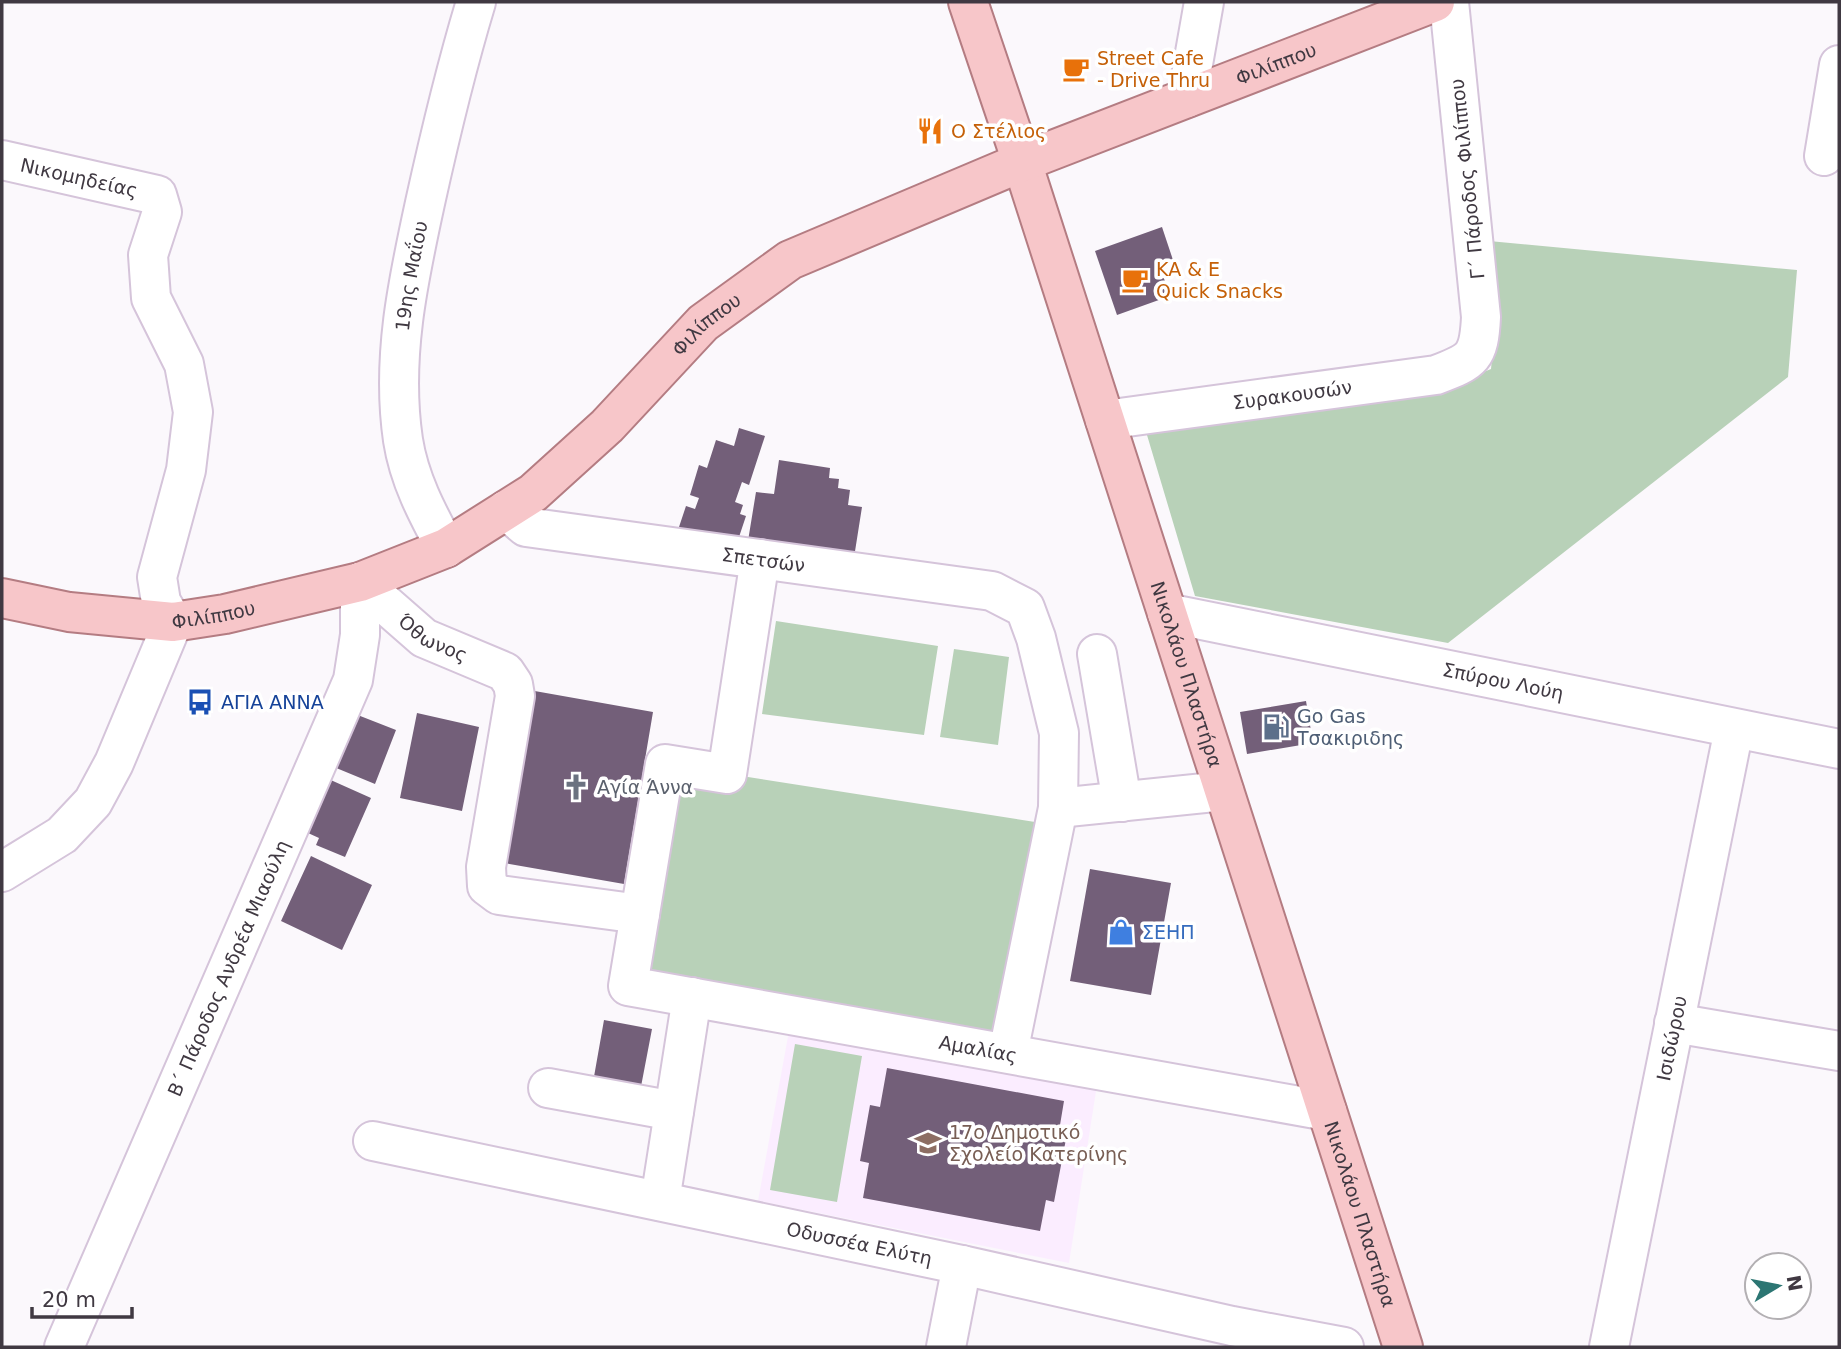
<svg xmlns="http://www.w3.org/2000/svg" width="1841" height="1349" viewBox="0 0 1841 1349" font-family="'DejaVu Sans',sans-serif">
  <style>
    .built { fill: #fbedff }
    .green { fill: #b8d1b8 }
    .building { fill: #735f79 }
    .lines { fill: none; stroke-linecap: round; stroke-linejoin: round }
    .minor-casing { stroke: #d5c4da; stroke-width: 42 }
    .major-casing { stroke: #b47c82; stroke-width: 42 }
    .minor { stroke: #fff; stroke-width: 38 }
    .major { stroke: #f7c6c9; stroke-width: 38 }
    .labels { text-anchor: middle; stroke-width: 7; stroke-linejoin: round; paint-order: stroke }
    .food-label { font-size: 19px; fill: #c56008; stroke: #fff; text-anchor: start }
    .street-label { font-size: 19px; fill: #403942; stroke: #fff }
    .transit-label { font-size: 19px; fill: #164399; stroke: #fff; text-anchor: start }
    .service-label { font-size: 19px; fill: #4e5e75; stroke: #fff; text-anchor: start }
    .worship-label { font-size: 19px; fill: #5b616d; stroke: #fff; text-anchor: start }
    .shop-label { font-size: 19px; fill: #366cbe; stroke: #fff; text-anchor: start }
    .education-label { font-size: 19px; fill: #785e54; stroke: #fff; text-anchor: start }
  </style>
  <rect width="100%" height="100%" fill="#fbf8fc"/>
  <!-- built -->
  <path class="built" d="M789,1031l308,54 -28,178 -311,-62z"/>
  <!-- green -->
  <path class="green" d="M1489,241l308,29 -9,107 -340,266 -253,-47 -51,-171 303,-38 44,-18 4,-43z
    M776,621l162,25 -14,89 -162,-21z
    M954,649l55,8 -11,88 -58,-8z
    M665,764l389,61 -46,228 -380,-67z
    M795,1044l67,12 -25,146 -67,-12z"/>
  <!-- building -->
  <path class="building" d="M1162,227l11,33 -14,4 11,32 -53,19 -22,-64z
    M739,428l26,8 -16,49 -7,-3 -7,20 8,3 -3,9 6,2 -12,36 -57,-19 9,-27 9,3 4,-11 -9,-3 9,-30 8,3 9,-28 18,6z
    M779,460l51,8 -1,10 10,1 -1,9 12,2 -2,15 14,2 -9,57 -106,-17 9,-55 18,2z
    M529,690l124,22 -29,172 -126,-22z
    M1306,701l7,42 -66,11 -7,-42z
    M350,712l46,18 -21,54 -46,-19z
    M417,713l62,14 -17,84 -62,-13z
    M324,777l47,21 -26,59 -29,-12 3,-7 -11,-5 4,-7 -8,-3z
    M311,856l61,29 -30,65 -61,-29z
    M1090,869l81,14 -20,112 -81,-14z
    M604,1020l48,9 -13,68 -47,-9z
    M887,1068l177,33 -6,36 8,2 -12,63 -8,-2 -6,31 -177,-33 6,-35 -9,-2 10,-56 10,2z"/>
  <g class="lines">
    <!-- minor casing -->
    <g class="minor-casing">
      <g id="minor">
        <path d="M1187,98l17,-96"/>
        <path d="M1824,156l15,-91"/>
        <path id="s1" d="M2,160l155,35 5,17 -14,43 3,43 33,66 9,48 -7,58 -29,107 4,25 12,20 -59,141 -21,39 -31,33 -60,37"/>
        <path id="s2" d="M1105,420l331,-45c37,-14 43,-17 45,-58l-32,-315"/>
        <path id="s3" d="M506,510l20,17 466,64 33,17 11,30 23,95 -1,75 -50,245"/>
        <path id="s4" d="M446,548c-19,-35 -37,-69 -43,-108 -12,-81 5,-159 22,-237 15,-68 31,-135 51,-201"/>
        <path id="s5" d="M760,559l-33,215 -62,-10 -37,222 699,125"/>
        <path id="s6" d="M360,582l64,56 81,34 8,12 2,12 -29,171 1,19 12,9 141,19"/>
        <path id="s7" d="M1167,613l672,136"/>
        <path d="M1097,654l25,148"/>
        <path d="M1058,808l166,-17"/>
        <path d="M1674,1023l165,28"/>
        <path d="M548,1088l126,23"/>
        <path id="s8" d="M373,1141l589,124 270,61 112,21"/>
        <path d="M660,1201l32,-204"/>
        <path id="s9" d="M64,1347l289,-667 7,-45v-53"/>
        <path d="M946,1347l16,-82"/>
        <path id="s10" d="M1609,1347l125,-618"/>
      </g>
    </g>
    <!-- major casing -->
    <g class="major-casing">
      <g id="major">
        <path id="s11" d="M968,2l54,160 381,1185"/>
        <path id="s12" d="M2,598l67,14 104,10 52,-8 135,-32 86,-34 87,-55 74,-67 96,-103 87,-63 232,-98 413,-160"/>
      </g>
    </g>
    <!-- minor -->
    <use href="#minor" class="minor"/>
    <!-- major -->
    <use href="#major" class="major"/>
  </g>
  <!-- icons -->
  <defs>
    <g id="cafe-bare" transform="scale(2.1)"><path d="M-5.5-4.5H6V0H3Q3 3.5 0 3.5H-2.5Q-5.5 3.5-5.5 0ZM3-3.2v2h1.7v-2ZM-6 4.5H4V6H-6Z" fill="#e8710a" stroke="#fff" stroke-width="2.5" paint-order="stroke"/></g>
    <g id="restaurant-bare" transform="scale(2.1)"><path d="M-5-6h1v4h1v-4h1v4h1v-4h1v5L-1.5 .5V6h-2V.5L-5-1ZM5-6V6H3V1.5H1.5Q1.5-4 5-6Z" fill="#e8710a" stroke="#fff" stroke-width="2.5" paint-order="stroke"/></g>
    <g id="bus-bare" transform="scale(2.1)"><path d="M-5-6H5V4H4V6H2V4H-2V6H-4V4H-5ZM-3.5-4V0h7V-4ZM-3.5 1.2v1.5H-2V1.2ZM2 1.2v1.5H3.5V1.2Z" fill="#1a4fb4" stroke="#fff" stroke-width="2.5" paint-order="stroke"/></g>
    <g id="fuel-bare" transform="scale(2.1)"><path d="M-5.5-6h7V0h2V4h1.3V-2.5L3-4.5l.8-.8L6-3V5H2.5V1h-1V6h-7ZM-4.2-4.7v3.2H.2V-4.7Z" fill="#5c6f8a" stroke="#fff" stroke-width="2.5" paint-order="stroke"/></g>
    <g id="church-bare" transform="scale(2.1)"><path d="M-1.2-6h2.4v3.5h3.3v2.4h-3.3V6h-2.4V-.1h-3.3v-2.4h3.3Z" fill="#6b7280" stroke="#fff" stroke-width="2.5" paint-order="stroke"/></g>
    <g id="shop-bare" transform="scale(2.1)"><path d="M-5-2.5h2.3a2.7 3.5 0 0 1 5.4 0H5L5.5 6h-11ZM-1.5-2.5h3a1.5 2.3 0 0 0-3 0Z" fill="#3f7fe0" stroke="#fff" stroke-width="2.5" paint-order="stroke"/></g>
    <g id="school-bare" transform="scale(2.1)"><path d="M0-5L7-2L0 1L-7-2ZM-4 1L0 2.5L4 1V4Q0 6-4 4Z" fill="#8d6e63" stroke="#fff" stroke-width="2.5" paint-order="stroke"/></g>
  </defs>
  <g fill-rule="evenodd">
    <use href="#cafe-bare" x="1076" y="69"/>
    <use href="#restaurant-bare" x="930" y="131"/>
    <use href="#cafe-bare" x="1135" y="280"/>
    <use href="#bus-bare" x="200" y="702"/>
    <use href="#fuel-bare" x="1276" y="727"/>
    <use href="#church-bare" x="576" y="787"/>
    <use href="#shop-bare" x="1121" y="932"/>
    <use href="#school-bare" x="928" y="1143"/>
  </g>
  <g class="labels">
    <!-- food labels -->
    <g class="food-label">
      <text x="1097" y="65">Street Cafe<tspan x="1097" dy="22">- Drive Thru</tspan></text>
      <text x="951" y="138">Ο Στέλιος</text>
      <text x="1156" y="276">KA &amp; E<tspan x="1156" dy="22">Quick Snacks</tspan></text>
    </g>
    <!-- street labels -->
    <g class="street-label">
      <text dy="7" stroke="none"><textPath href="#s12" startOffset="1432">Φιλίππου</textPath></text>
      <text dy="7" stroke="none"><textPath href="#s1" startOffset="79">Νικομηδείας</textPath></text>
      <text transform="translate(1467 179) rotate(-96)" y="7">Γ΄ Πάροδος Φιλίππου</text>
      <text dy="7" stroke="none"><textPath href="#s4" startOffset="282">19ης Μαΐου</textPath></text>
      <text dy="7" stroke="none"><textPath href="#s12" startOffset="802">Φιλίππου</textPath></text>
      <text dy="7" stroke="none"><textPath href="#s2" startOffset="189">Συρακουσών</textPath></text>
      <text dy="7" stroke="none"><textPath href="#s3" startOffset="266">Σπετσών</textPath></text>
      <text dy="7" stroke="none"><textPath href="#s12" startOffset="214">Φιλίππου</textPath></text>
      <text dy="7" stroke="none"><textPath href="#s6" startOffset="93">Όθωνος</textPath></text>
      <text dy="7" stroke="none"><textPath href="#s11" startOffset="707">Νικολάου Πλαστήρα</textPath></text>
      <text dy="7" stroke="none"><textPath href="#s7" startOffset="343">Σπύρου Λούη</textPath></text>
      <text dy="7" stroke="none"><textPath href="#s9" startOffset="413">Β΄ Πάροδος Ανδρέα Μιαούλη</textPath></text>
      <text dy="7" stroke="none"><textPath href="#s10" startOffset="315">Ισιδώρου</textPath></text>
      <text dy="7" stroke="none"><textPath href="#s5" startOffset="861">Αμαλίας</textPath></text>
      <text dy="7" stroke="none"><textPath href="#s11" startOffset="1274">Νικολάου Πλαστήρα</textPath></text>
      <text dy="7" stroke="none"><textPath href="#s8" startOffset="497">Οδυσσέα Ελύτη</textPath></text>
    </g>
    <!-- transit labels -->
    <g class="transit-label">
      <text x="221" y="709">ΑΓΙΑ ΑΝΝΑ</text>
    </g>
    <!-- service labels -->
    <g class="service-label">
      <text x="1297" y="723">Go Gas<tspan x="1297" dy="22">Τσακιριδης</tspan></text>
    </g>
    <!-- worship labels -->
    <g class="worship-label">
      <text x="597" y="794">Αγία Άννα</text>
    </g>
    <!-- shop labels -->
    <g class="shop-label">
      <text x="1142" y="939">ΣΕΗΠ</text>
    </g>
    <!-- education labels -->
    <g class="education-label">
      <text x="949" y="1139">17ο Δημοτικό<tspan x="949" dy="22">Σχολείο Κατερίνης</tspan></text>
    </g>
  </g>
  <!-- border -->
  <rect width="1841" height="1349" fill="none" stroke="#403942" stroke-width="7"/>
  <!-- north arrow -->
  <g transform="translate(1778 1286) rotate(80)"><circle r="33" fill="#ffffff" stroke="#b3b0b3" stroke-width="2"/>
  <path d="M0-5L12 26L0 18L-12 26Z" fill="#2c7673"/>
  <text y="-10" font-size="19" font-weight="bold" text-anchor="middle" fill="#403942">N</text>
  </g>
  <!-- scale -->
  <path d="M32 1307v10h100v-10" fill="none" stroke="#403942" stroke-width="3.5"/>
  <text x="42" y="1307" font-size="21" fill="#403942" stroke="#ffffff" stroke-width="5" paint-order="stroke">20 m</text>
</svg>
